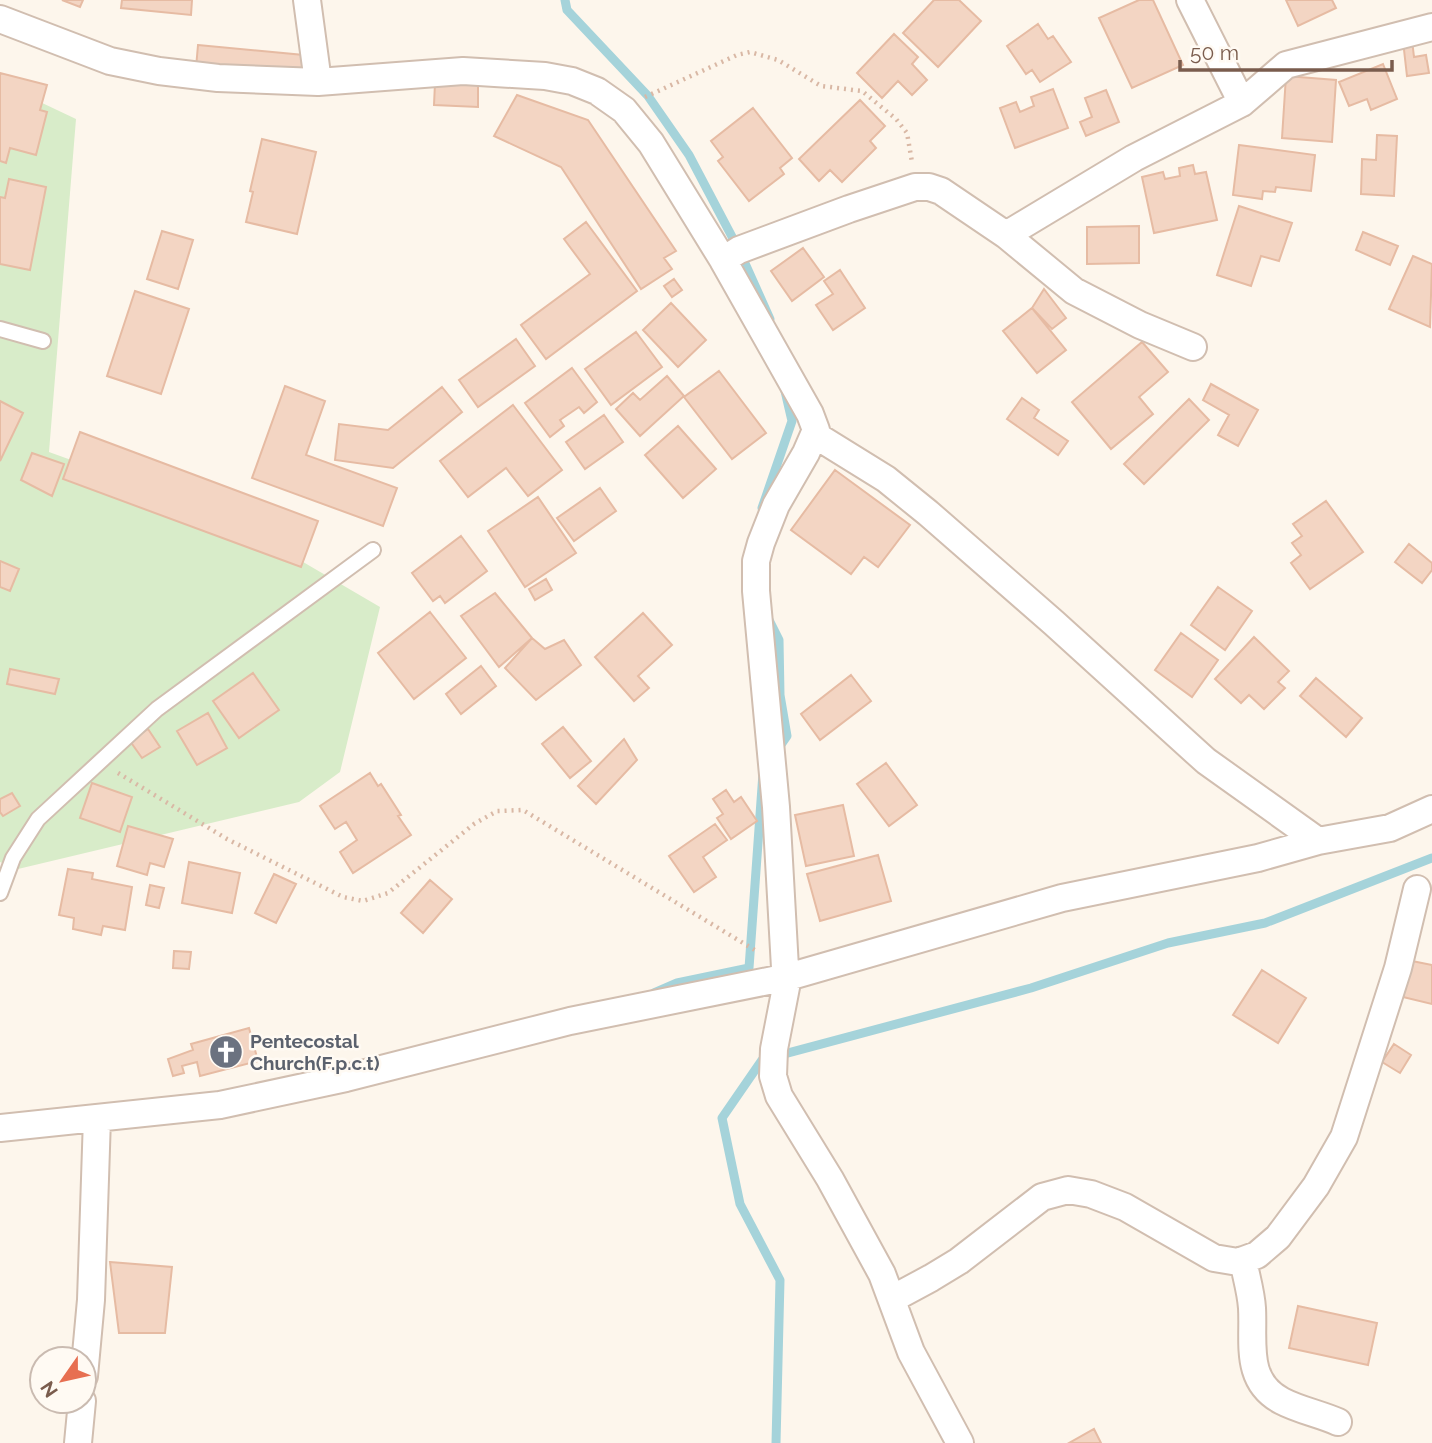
<svg xmlns="http://www.w3.org/2000/svg" width="1432" height="1443" viewBox="0 0 1432 1443" font-family="Raleway,sans-serif">
  <style>
    .green { fill: #d8ecc9 }
    .lines { fill: none; stroke-linecap: round; stroke-linejoin: round }
    .stream { stroke: #a5d3da; stroke-width: 9 }
    .building { fill: #f3d5c3; stroke: #e6bba3; stroke-width: 2 }
    .lane-casing { stroke: #d1beb0; stroke-width: 18 }
    .street-casing { stroke: #d1beb0; stroke-width: 30 }
    .path { stroke: #d9b8a5; stroke-width: 4.5; stroke-dasharray: 2 5; stroke-linecap: butt }
    .lane { stroke: #fff; stroke-width: 14 }
    .street { stroke: #fff; stroke-width: 26 }
    .labels { text-anchor: middle; stroke-width: 5; stroke-linejoin: round; paint-order: stroke }
    .worship-label { font-size: 19px; font-weight: bold; fill: #5b616d; stroke: #fffaf3; text-anchor: start }
  </style>
  <rect width="100%" height="100%" fill="#fdf6ec"/>
  <!-- green -->
  <path class="green" d="M0,83l76,36 -27,333 172,62 159,93 -40,165 -41,30 -281,67 -18,-7z"/>
  <g class="lines">
    <!-- stream -->
    <path class="stream" d="M565,0l2,10 81,86 41,59 50,95 31,69
      M762,508l30,-87 -7,-30
      M768,618l11,22 1,55 7,41 -9,13
      M654,993l23,-10 72,-15 14,-195
      M776,1443l4,-163 -40,-76 -18,-86 40,-58 269,-72 137,-45 97,-20 167,-65"/>
  </g>
  <!-- building -->
  <path class="building" d="M62,0h21l-3,7z
    M122,0h70l-1,15 -70,-7z
    M934,0h25l22,21 -43,46 -35,-34z
    M1139,0h14l30,65 -51,23 -33,-70z
    M1286,0h46l4,8 -38,18z
    M1038,24l10,15 5,-3 18,26 -31,20 -8,-12 -6,4 -19,-28z
    M894,34l24,23 -6,7 15,16 -15,15 -14,-14 -16,17 -25,-25z
    M1412,40l2,17 12,-2 3,18 -22,3 -4,-35z
    M198,45l116,11 -2,23 -116,-11z
    M1383,64l14,35 -26,11 -4,-11 -18,7 -10,-24z
    M0,73l47,12 -7,25 7,2 -11,43 -26,-7 -4,15 -6,-2z
    M1286,76l50,4 -4,62 -50,-4z
    M435,83l43,2v22l-44,-2z
    M1053,89l15,39 -53,20 -15,-40 16,-6 4,10 14,-6 -3,-9z
    M1106,90l13,32 -33,14 -6,-14 12,-5 -7,-19z
    M517,95l71,25 88,131 -12,7 8,11 -31,20 -80,-122 -67,-31z
    M860,100l25,26 -15,15 6,7 -34,34 -12,-12 -11,11 -20,-22z
    M753,108l39,50 -12,10 4,6 -35,27 -31,-40 5,-4 -12,-16z
    M1377,135l20,1 -3,60 -33,-2 1,-35 14,1z
    M262,139l54,13 -19,82 -51,-12 7,-30 -3,-1z
    M1239,145l76,10 -4,36 -35,-4 -1,5 -12,-1 -1,8 -29,-4z
    M1193,165l2,9 11,-2 11,48 -63,13 -12,-56 21,-5 2,7 15,-3 -1,-8z
    M9,179l37,8 -16,83 -30,-6v-67l5,1z
    M1239,206l53,17 -13,38 -18,-5 -10,30 -34,-11z
    M586,222l51,69 -91,68 -25,-34 69,-51 -26,-35z
    M1139,226v37l-52,1v-37z
    M162,231l31,9 -15,49 -31,-10z
    M1363,232l35,14 -8,19 -34,-15z
    M803,248l21,29 -32,24 -21,-30z
    M1413,256l19,8 -2,63 -41,-18z
    M840,270l25,38 -32,22 -17,-25 17,-11 -9,-13z
    M674,279l8,11 -10,7 -8,-11z
    M1044,289l22,29 -14,11 -20,-21z
    M135,291l54,18 -28,85 -54,-18z
    M671,303l35,37 -28,27 -35,-37z
    M1032,308l34,42 -29,23 -34,-42z
    M636,332l26,35 -51,38 -26,-36z
    M516,339l19,27 -57,41 -19,-27z
    M1142,342l26,30 -29,25 14,17 -42,35 -39,-47z
    M572,368l25,34 -13,11 -5,-6 -19,13 4,6 -14,11 -25,-34z
    M719,371l47,62 -34,26 -48,-62z
    M667,376l17,20 -44,40 -24,-27 17,-16 7,7z
    M1211,384l47,26 -20,36 -20,-11 11,-20 -26,-15z
    M285,386l40,15 -19,54 91,33 -14,38 -131,-48z
    M442,387l20,25 -69,56 -58,-8 4,-36 49,6z
    M1022,398l17,12 -5,8 34,23 -10,14 -51,-36z
    M1189,399l20,21 -65,64 -20,-20z
    M0,401l23,12 -23,48z
    M513,405l49,65 -34,26 -22,-28 -38,29 -28,-36z
    M604,415l19,27 -38,27 -19,-27z
    M678,426l38,43 -33,29 -38,-43z
    M80,432l238,89 -17,46 -238,-88z
    M32,453l32,11 -12,32 -31,-16z
    M835,470l75,55 -32,42 -14,-10 -13,17 -60,-44z
    M600,488l16,23 -42,30 -17,-23z
    M538,497l38,56 -51,34 -37,-56z
    M1326,501l37,51 -53,37 -19,-26 10,-8 -9,-12 10,-7 -9,-12z
    M461,536l26,35 -42,32 -5,-7 -7,5 -21,-28z
    M1409,544l23,19v7l-10,13 -27,-21z
    M0,561l19,8 -9,22 -10,-4z
    M546,579l6,11 -17,10 -6,-11z
    M1218,587l34,24 -27,39 -34,-25z
    M495,593l37,45 -33,29 -38,-51z
    M430,612l36,46 -52,41 -36,-46z
    M643,613l29,32 -34,31 11,12 -15,13 -39,-44z
    M1181,633l37,27 -26,37 -37,-27z
    M1254,637l35,34 -11,11 7,6 -21,21 -15,-14 -8,8 -26,-24z
    M532,638l13,11 19,-9 17,25 -45,35 -31,-32z
    M481,666l15,20 -35,28 -15,-20z
    M10,669l49,10 -4,15 -48,-10z
    M253,673l26,37 -40,28 -26,-37z
    M851,675l20,26 -51,39 -19,-26z
    M1316,678l46,40 -16,19 -46,-41z
    M208,713l19,35 -30,17 -20,-34z
    M563,727l28,34 -21,17 -28,-34z
    M148,729l12,18 -18,11 -12,-17z
    M624,739l13,21 -41,44 -18,-18z
    M886,763l31,42 -28,21 -32,-42z
    M370,773l8,13 3,-2 20,31 -3,1 13,19 -58,38 -13,-21 17,-12 -11,-18 -11,7 -15,-23z
    M92,783l40,14 -12,35 -40,-14z
    M726,790l8,12 7,-5 16,24 -26,18 -14,-21 6,-4 -10,-15z
    M12,793l8,13 -17,10 -3,-4v-13z
    M843,805l11,51 -48,10 -11,-51z
    M715,824l12,16 -24,17 13,20 -22,15 -25,-36z
    M128,826l45,13 -9,28 -14,-4 -3,12 -30,-9z
    M878,855l13,46 -71,20 -13,-47z
    M189,862l51,11 -8,40 -50,-10z
    M68,869l25,4 -1,6 40,8 -7,43 -22,-4 -2,9 -28,-6 1,-11 -15,-3z
    M274,874l22,10 -20,39 -21,-10z
    M430,880l22,19 -29,34 -22,-20z
    M150,885l14,3 -5,20 -13,-3z
    M174,951l17,1 -2,17 -16,-1z
    M1412,961l20,4v39l-29,-7z
    M1262,970l44,28 -28,45 -45,-28z
    M249,1028l9,33 -58,15 -3,-14 -15,4 2,7 -11,3 -5,-17 25,-9 -2,-6z
    M1394,1044l17,11 -11,18 -18,-11z
    M110,1262l62,5 -7,66h-46z
    M1298,1306l79,17 -9,42 -79,-17z
    M1094,1429l7,14h-32z"/>
  <g class="lines">
    <!-- lane casing -->
    <g class="lane-casing">
      <path id="lane" d="M0,329l43,12
        M0,893l13,-35 25,-39 119,-110 216,-159"/>
    </g>
    <!-- street casing -->
    <g class="street-casing">
      <path id="street" d="M307,0l11,82
        M1190,0l52,103
        M0,19l110,42 49,10 59,7 100,4 145,-11 82,5 27,5 25,10 27,19 27,33 72,117 87,154 6,16 -10,23 -30,52 -15,38 -5,18v30l20,216 9,161 3,9 -14,72 -1,27 6,20 51,83 52,95 29,78 49,91
        M1006,235l128,-77 108,-55 44,-38 146,-38
        M723,260l16,-10 110,-41 66,-22h14l12,4 65,44 68,56 66,34 53,22
        M815,435l71,44 42,34 126,110 152,138 112,80
        M0,1128l220,-23 126,-27 224,-57 218,-44 274,-79 196,-40 60,-17 72,-13 42,-19
        M1243,1260c3,16 8,32 9,48 2,34 -8,73 30,93 17,9 38,13 56,21
        M892,1299l39,-21 28,-17 83,-64 26,-7 23,4 34,13 89,51 24,4 19,-7 21,-18 38,-51 28,-49 54,-169 19,-79
        M84,1376l7,-76 6,-182
        M78,1443l4,-42"/>
    </g>
    <!-- path -->
    <path class="path" d="M645,97l92,-42 13,-3 28,8 43,26 41,5 34,28 11,14 5,29
      M118,773l109,66 116,58 20,4 25,-8 86,-69 23,-13 26,-1 235,142"/>
    <!-- lane -->
    <use href="#lane" class="lane"/>
    <!-- street -->
    <use href="#street" class="street"/>
  </g>
  <!-- icons -->
  <defs>
    <g id="church-disc" transform="scale(1.75)"><circle r="9.5" fill="#6b7280" stroke="#fffaf3"/><path d="M-1.2-6h2.4v3.5h3.3v2.4h-3.3V6h-2.4V-.1h-3.3v-2.4h3.3Z" fill="#fff"/></g>
  </defs>
  <g fill-rule="evenodd">
    <use href="#church-disc" x="226" y="1052"/>
  </g>
  <g class="labels">
    <!-- worship labels -->
    <g class="worship-label">
      <text x="250" y="1048">Pentecostal<tspan x="250" dy="22">Church(F.p.c.t)</tspan></text>
    </g>
  </g>
  <!-- north arrow -->
  <g transform="translate(63 1380) rotate(236)"><circle r="33" fill="#fffaf3" stroke="#cabbb1" stroke-width="2"/>
  <path d="M0-5L12 26L0 18L-12 26Z" fill="#e76f51"/>
  <text y="-10" font-size="19" font-weight="bold" text-anchor="middle" fill="#7a5c4d">N</text>
  </g>
  <!-- scale -->
  <path d="M1180 60v10h212v-10" fill="none" stroke="#7a5c4d" stroke-width="3.5"/>
  <text x="1190" y="60" font-size="21" fill="#7a5c4d" stroke="#fffaf3" stroke-width="5" paint-order="stroke">50 m</text>
</svg>
